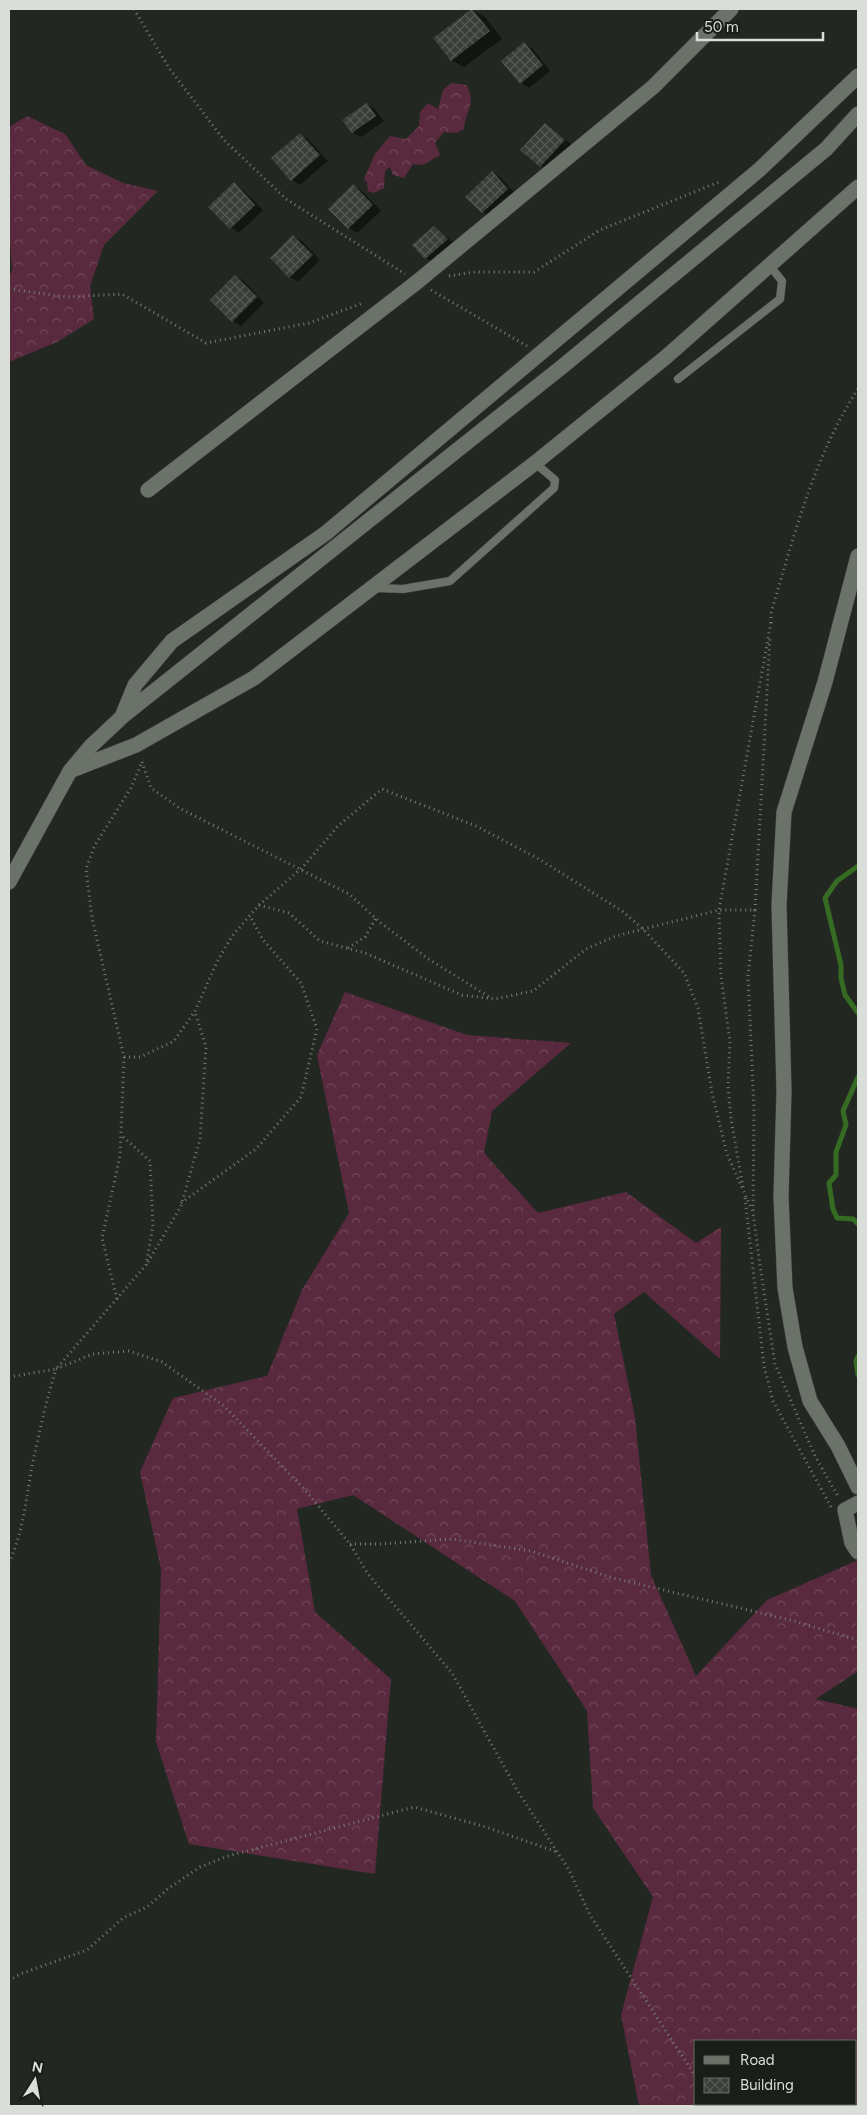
<svg xmlns="http://www.w3.org/2000/svg" width="867" height="2115" viewBox="0 0 867 2115" font-family="Figtree,sans-serif">
  <style>
    .forest { fill: url(#forest-crowns); fill-rule: evenodd }
    .shadow { fill: #0007 }
    .lines { fill: none; stroke-linecap: round; stroke-linejoin: round }
    .stream { stroke: #356b23; stroke-width: 5 }
    .building { fill: url(#building-cross-hatch) }
    .lane-casing { stroke: #3d423c; stroke-width: 9 }
    .street-casing { stroke: #3d423c; stroke-width: 16 }
    .path { stroke: #767b75; stroke-width: 3; stroke-dasharray: 1 4; stroke-linecap: butt }
    .lane { stroke: #6b7269; stroke-width: 8 }
    .street { stroke: #6b7269; stroke-width: 15 }
  </style>
  <defs>
    <pattern id="forest-crowns" width="20" height="18" patternUnits="userSpaceOnUse" patternTransform="scale(1.25)"><rect width="20" height="18" fill="#59293e"/><path d="M2 6a3 3 0 1 1 6 0M12 15a3 3 0 1 1 6 0" fill="none" stroke="#704859"/></pattern>
    <pattern id="building-cross-hatch" width="8" height="8" patternUnits="userSpaceOnUse" patternTransform="scale(1.25)"><rect width="8" height="8" fill="#393f38"/><path d="M0 0l8 8M0 8l8-8" fill="none" stroke="#555a54"/></pattern>
  </defs>
  <rect width="100%" height="100%" fill="#222821"/>
  <!-- forest -->
  <path class="forest" d="M451,83l16,2c9,22 -1,23 -3,44l-8,4 -12,-1 -9,11 5,12 -17,10 -10,-1 -9,14 -11,-3 -3,-8 -5,4 -1,17 -10,5 -6,-2 -1,-9 -3,-3 11,-25 15,-18 16,3 13,-13 1,-14 8,-9 10,6 5,-19z
    M27,116l38,18 21,31 37,18 35,8 -54,54 -14,41 4,33 -37,23 -48,20v-86l3,-5 -3,-44v-100z
    M345,992l122,43 104,8 -79,68 -8,42 54,60 88,-21 70,51 25,-16 -1,132 -76,-67 -30,22 21,103 16,158 45,101 71,-76 91,-40v111l-42,28 42,10v397h-219l-18,-91 32,-118 -60,-89 -6,-97 -72,-110 -162,-106 -56,14 18,103 76,67 -16,195 -186,-30 -33,-102 5,-173 -21,-97 33,-74 94,-22 35,-86 47,-77 -32,-158zM696,2041h160v63h-160z"/>
  <!-- shadow -->
  <path class="shadow" d="M472,10l13,7 17,22 -38,28 -13,-7z
    M524,44l9,5 17,22 -21,17 -8,-5z
    M367,104l8,5 9,12 -23,16 -9,-5z
    M545,124l27,21 -23,26 -27,-21z
    M300,134l8,5 20,22 -28,24 -8,-5z
    M492,172l8,5 16,17 -25,23 -8,-5z
    M234,184l8,5 21,21 -24,23 -8,-5z
    M353,186l9,5 19,20 -24,22 -8,-5 -19,-19z
    M434,227l22,17 -22,19 -8,-5z
    M294,237l8,4 18,19 -22,22 -8,-5 -18,-19z
    M235,276l9,5 20,22 -23,23 -8,-5z"/>
  <g class="lines">
    <!-- stream -->
    <path class="stream" d="M858,866l-21,15 -12,17 16,67v13l4,17 13,18
      M858,1077l-15,34 3,14 -10,27v23l-7,8 4,26 4,9 16,1 5,5
      M858,1356l-2,5 2,14"/>
  </g>
  <!-- building -->
  <path class="building" d="M472,9l18,22 -39,30 -18,-23z
    M524,42l19,23 -23,19 -19,-23z
    M367,103l9,13 -24,17 -10,-13z
    M545,123l20,17 -25,27 -20,-17z
    M300,133l20,22 -29,26 -20,-23z
    M492,171l16,18 -26,24 -17,-16z
    M234,182l21,23 -25,24 -22,-22z
    M353,184l20,21 -25,24 -20,-20z
    M434,226l14,13 -23,20 -13,-14z
    M293,235l20,20 -24,23 -19,-20z
    M235,275l22,22 -25,25 -22,-22z"/>
  <g class="lines">
    <!-- lane casing -->
    <g class="lane-casing">
      <path id="lane" d="M678,379l102,-80 2,-18 -13,-16
        M375,588l28,1 47,-8 104,-93 1,-8 -20,-17"/>
    </g>
    <!-- street casing -->
    <g class="street-casing">
      <path id="street" d="M148,490l269,-208 236,-195 78,-78
        M858,556l-33,126 -41,130 -5,93 5,186 -3,106 4,91 10,59 15,54 28,45 20,41
        M123,714l12,-29 37,-44 154,-108 433,-363 99,-94
        M72,770l64,-25 118,-67 281,-215 131,-106 192,-170
        M9,882l61,-111 21,-25 32,-30 440,-350 263,-217 32,-35
        M858,1503l-13,7 7,33 6,9"/>
    </g>
    <!-- path -->
    <path class="path" d="M134,9l35,59 55,72 62,59 119,75
      M449,276l26,-4h59l66,-42 119,-48
      M9,289l58,8 55,-3 84,49 103,-20 54,-20
      M431,290l96,56
      M771,623v-10c23,-77 43,-157 87,-224
      M142,762l9,26 30,21 168,85 32,29 46,35 64,40
      M259,905l30,8 31,28 45,12 97,42 32,4 39,-8 53,-42 30,-13 103,-26h36l-7,66 6,133 -1,104 8,59 14,92 40,92 24,42
      M755,910l15,-273
      M348,948l17,-11 11,-19
      M124,1057h16l34,-16 21,-30 22,-49 15,-26 27,-31 43,-37 36,-42 44,-37 94,37 63,33 83,52 21,18 41,44 14,35 14,85 15,61 26,58
      M743,1187l-12,-68 -3,-33 2,-44 -9,-65 -2,-67 52,-288
      M745,1198l19,168 9,35 58,106
      M181,1203l75,-54 45,-52 16,-68 -16,-46 -38,-43 -13,-24
      M148,1262l33,-56 19,-67 6,-92 -11,-35
      M117,1299l-15,-61 18,-82 4,-99 -32,-139 -6,-49 9,-24 36,-57 11,-26
      M9,1377l47,-8 90,-104 7,-39 -3,-65 -29,-26
      M350,1544h30l72,-5 79,12 82,27 177,42 68,20
      M9,1563c14,-31 17,-63 23,-97 7,-32 14,-65 24,-97l37,-15 36,-3 33,11 62,44 81,84 45,54 18,30 84,99 65,117 52,80 21,45 106,162
      M9,1981l11,-7 67,-24 36,-32 24,-11 22,-19 31,-21 28,-11 186,-49 72,20 71,25
      M713,2104l1,2"/>
    <!-- lane -->
    <use href="#lane" class="lane"/>
    <!-- street -->
    <use href="#street" class="street"/>
  </g>
  <!-- border -->
  <rect width="867" height="2115" fill="none" stroke="#daded9" stroke-width="20"/>
  <!-- legend -->
  <rect x="694" y="2040" width="162" height="65" fill="#191f18" stroke="#666b65"/>
  <rect x="704" y="2056" width="25" height="8" fill="#6b7269" stroke="#666b65"/>
  <text x="740" y="2065" font-size="15" fill="#daded9">Road</text>
  <rect x="704" y="2078" width="25" height="15" fill="url(#building-cross-hatch)" stroke="#666b65"/>
  <text x="740" y="2090" font-size="15" fill="#daded9">Building</text>
  <!-- north arrow -->
  <g transform="translate(35 2080) rotate(11)" stroke="#191f18" stroke-width="4" paint-order="stroke">
  <path d="M0-4L9 19L0 12L-9 19Z" fill="#daded9"/>
  <text y="-8" font-size="14" font-weight="bold" text-anchor="middle" fill="#daded9">N</text>
  </g>
  <!-- scale -->
  <path d="M697 32v8h126v-8" fill="none" stroke="#daded9" stroke-width="2.5"/>
  <text x="704" y="32" font-size="15" fill="#daded9" stroke="#191f18" stroke-width="4" paint-order="stroke">50 m</text>
</svg>
